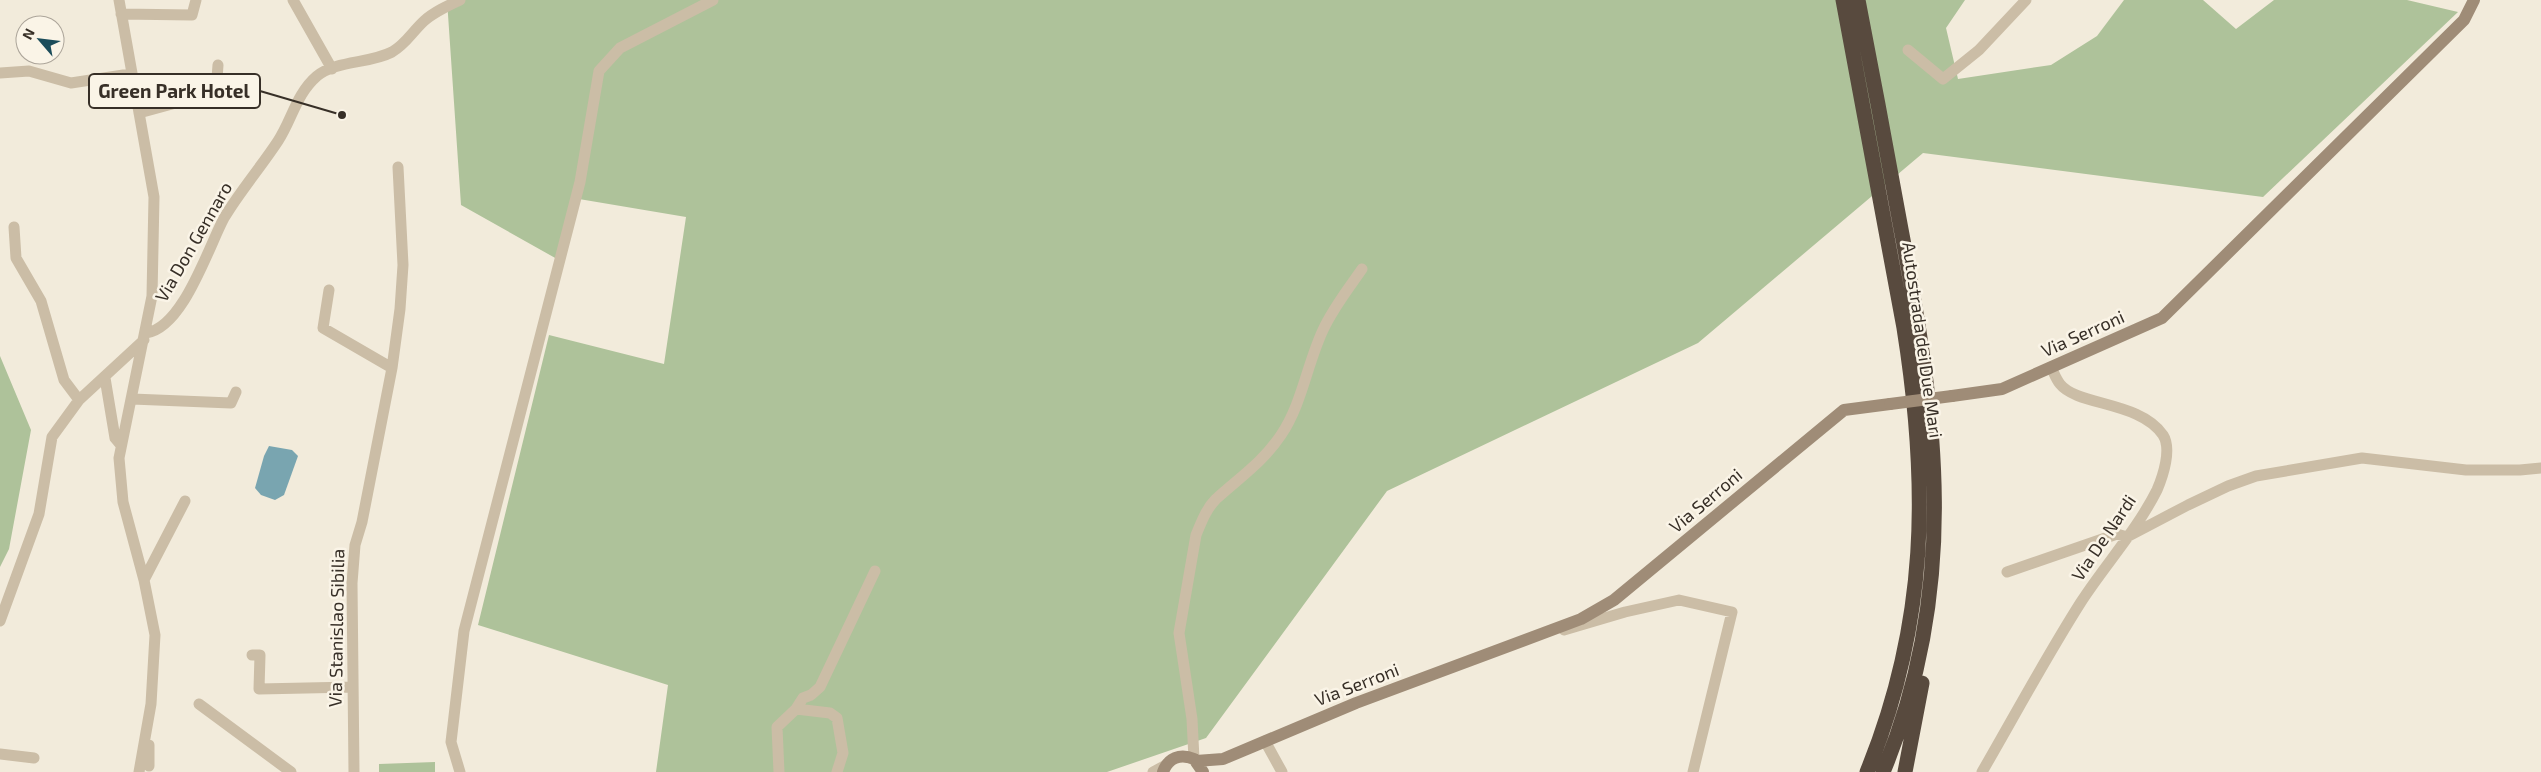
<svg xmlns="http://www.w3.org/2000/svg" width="2541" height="772" viewBox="0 0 2541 772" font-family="'Exo 2',sans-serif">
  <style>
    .green { fill: #aec29a }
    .water { fill: #79a5b0 }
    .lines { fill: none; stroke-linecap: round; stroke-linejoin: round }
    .street { stroke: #cbbda6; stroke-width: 11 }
    .secondary { stroke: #9f8c77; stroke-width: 12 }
    .highway { stroke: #584a3e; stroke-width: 15 }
    .secondary-bridge { stroke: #9f8c77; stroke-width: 12 }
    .labels { text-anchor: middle; stroke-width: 5; stroke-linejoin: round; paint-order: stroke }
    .street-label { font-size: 18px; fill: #372f27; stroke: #faf4e7 }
    .leader { fill: none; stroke: #372f27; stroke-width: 2 }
    .callout-dot { fill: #372f27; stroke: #faf4e7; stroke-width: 2 }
    .callout { fill: #faf4e7; stroke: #372f27; stroke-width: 2 }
    .callout-label { font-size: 19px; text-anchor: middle; font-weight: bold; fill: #372f27 }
  </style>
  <rect width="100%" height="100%" fill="#f2ebdb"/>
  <!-- green -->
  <path class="green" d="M447,0h1518l-19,28 12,51 93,-14 46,-29 27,-36h79l33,29 38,-29h133l51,12 -195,185 -340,-44 -225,190 -311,148 -181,247 -99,34h-451l12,-87 -190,-60 71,-290 115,29 22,-147 -107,-18 -22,60 -96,-54z
    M0,356l31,74 -22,119 -9,18z
    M435,762v10h-56v-8z"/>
  <!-- water -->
  <path class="water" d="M269,446l23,4 6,6 -14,39 -9,5 -14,-5 -6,-7 9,-32z"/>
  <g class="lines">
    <!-- street -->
    <path class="street" d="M119,0l35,197 -2,99 -33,162 4,44 21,78 11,55 -4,69 -12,68
      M293,0l39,69
      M121,14l71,1 4,-15
      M1908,50l35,29 36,-29 47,-50
      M0,73l29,-2 42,12 59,-9
      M139,113l77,-21 2,-27
      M14,227l2,31 25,43 23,79 15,20
      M329,290l-6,38 69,40 -30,154 -7,23 -3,38 2,189
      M146,333c37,-5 62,-85 78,-115 16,-27 37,-51 54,-77 14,-21 18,-47 39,-65 20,-16 52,-12 75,-24 14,-8 20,-20 32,-31 10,-9 23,-15 36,-21
      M392,368l8,-59 3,-44 -5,-98
      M105,378l10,60 5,6
      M132,399l99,4 5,-11
      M2007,572l110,-38 10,3 61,-32 40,-19 28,-10 106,-18 104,12h54l21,-2
      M144,580l41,-79
      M0,621l39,-107 13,-77 27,-37 65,-60
      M1564,630l61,-18 54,-12 53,12 -39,160
      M252,655h8l-1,34 94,-2
      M199,704l92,68
      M796,709l34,4 7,5 6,35 -6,19
      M1265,741l17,31
      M0,754l34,4
      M1194,759l-2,-40 -13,-86 17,-98c5,-12 10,-26 20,-36 23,-21 47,-37 65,-64 21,-31 26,-71 42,-105 10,-22 26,-42 39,-61
      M149,766v-21
      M460,772l-9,-30 13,-111 116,-449 19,-111 21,-23 93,-48
      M779,772l-2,-45 19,-18 7,-11 8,-3 9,-8 55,-116
      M1153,772l13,-7
      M1982,772c33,-57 64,-115 99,-170 24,-37 56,-72 76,-112 6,-14 15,-41 6,-55 -23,-34 -86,-29 -103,-51 -4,-5 -6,-11 -9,-17"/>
    <!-- secondary -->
    <path class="secondary" d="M1952,396l50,-7 160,-71 302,-298 10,-20
      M1196,761l27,-2 133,-56 225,-84 33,-19 230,-190 46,-6
      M1163,772c5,-14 17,-19 31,-13l9,13"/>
    <!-- highway -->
    <path class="highway" d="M1843,0l61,328c25,157 24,295 -37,444
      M1858,0c15,76 29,153 43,229 36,188 59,359 -18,543
      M1905,772l17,-89"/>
    <!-- secondary-bridge -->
    <path class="secondary-bridge" d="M1890,404l62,-8"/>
  </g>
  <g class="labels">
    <!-- street labels -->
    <g class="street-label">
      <text transform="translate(194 242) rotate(-60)" y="6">Via Don Gennaro</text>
      <text transform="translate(2083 334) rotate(-24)" y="6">Via Serroni</text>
      <text transform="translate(1922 340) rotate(82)" y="6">Autostrada dei Due Mari</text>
      <text transform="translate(1706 501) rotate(-40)" y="6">Via Serroni</text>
      <text transform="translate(2104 538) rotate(-56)" y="6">Via De Nardi</text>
      <text transform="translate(337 628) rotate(-89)" y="6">Via Stanislao Sibilia</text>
      <text transform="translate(1357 685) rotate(-21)" y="6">Via Serroni</text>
    </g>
  </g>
  <!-- callouts -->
  <path class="leader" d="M342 115L260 91"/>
  <circle class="callout-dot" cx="342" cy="115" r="5"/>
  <rect class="callout" x="89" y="74" width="171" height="34" rx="5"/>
  <g class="callout-label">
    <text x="174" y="98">Green Park Hotel</text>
  </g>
  <!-- north arrow -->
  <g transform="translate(40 40) rotate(298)"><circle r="24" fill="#faf4e7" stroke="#aca59a"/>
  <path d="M0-4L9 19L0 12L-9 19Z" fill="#1b4c5a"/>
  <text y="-8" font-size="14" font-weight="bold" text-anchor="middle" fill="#372f27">N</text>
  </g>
</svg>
